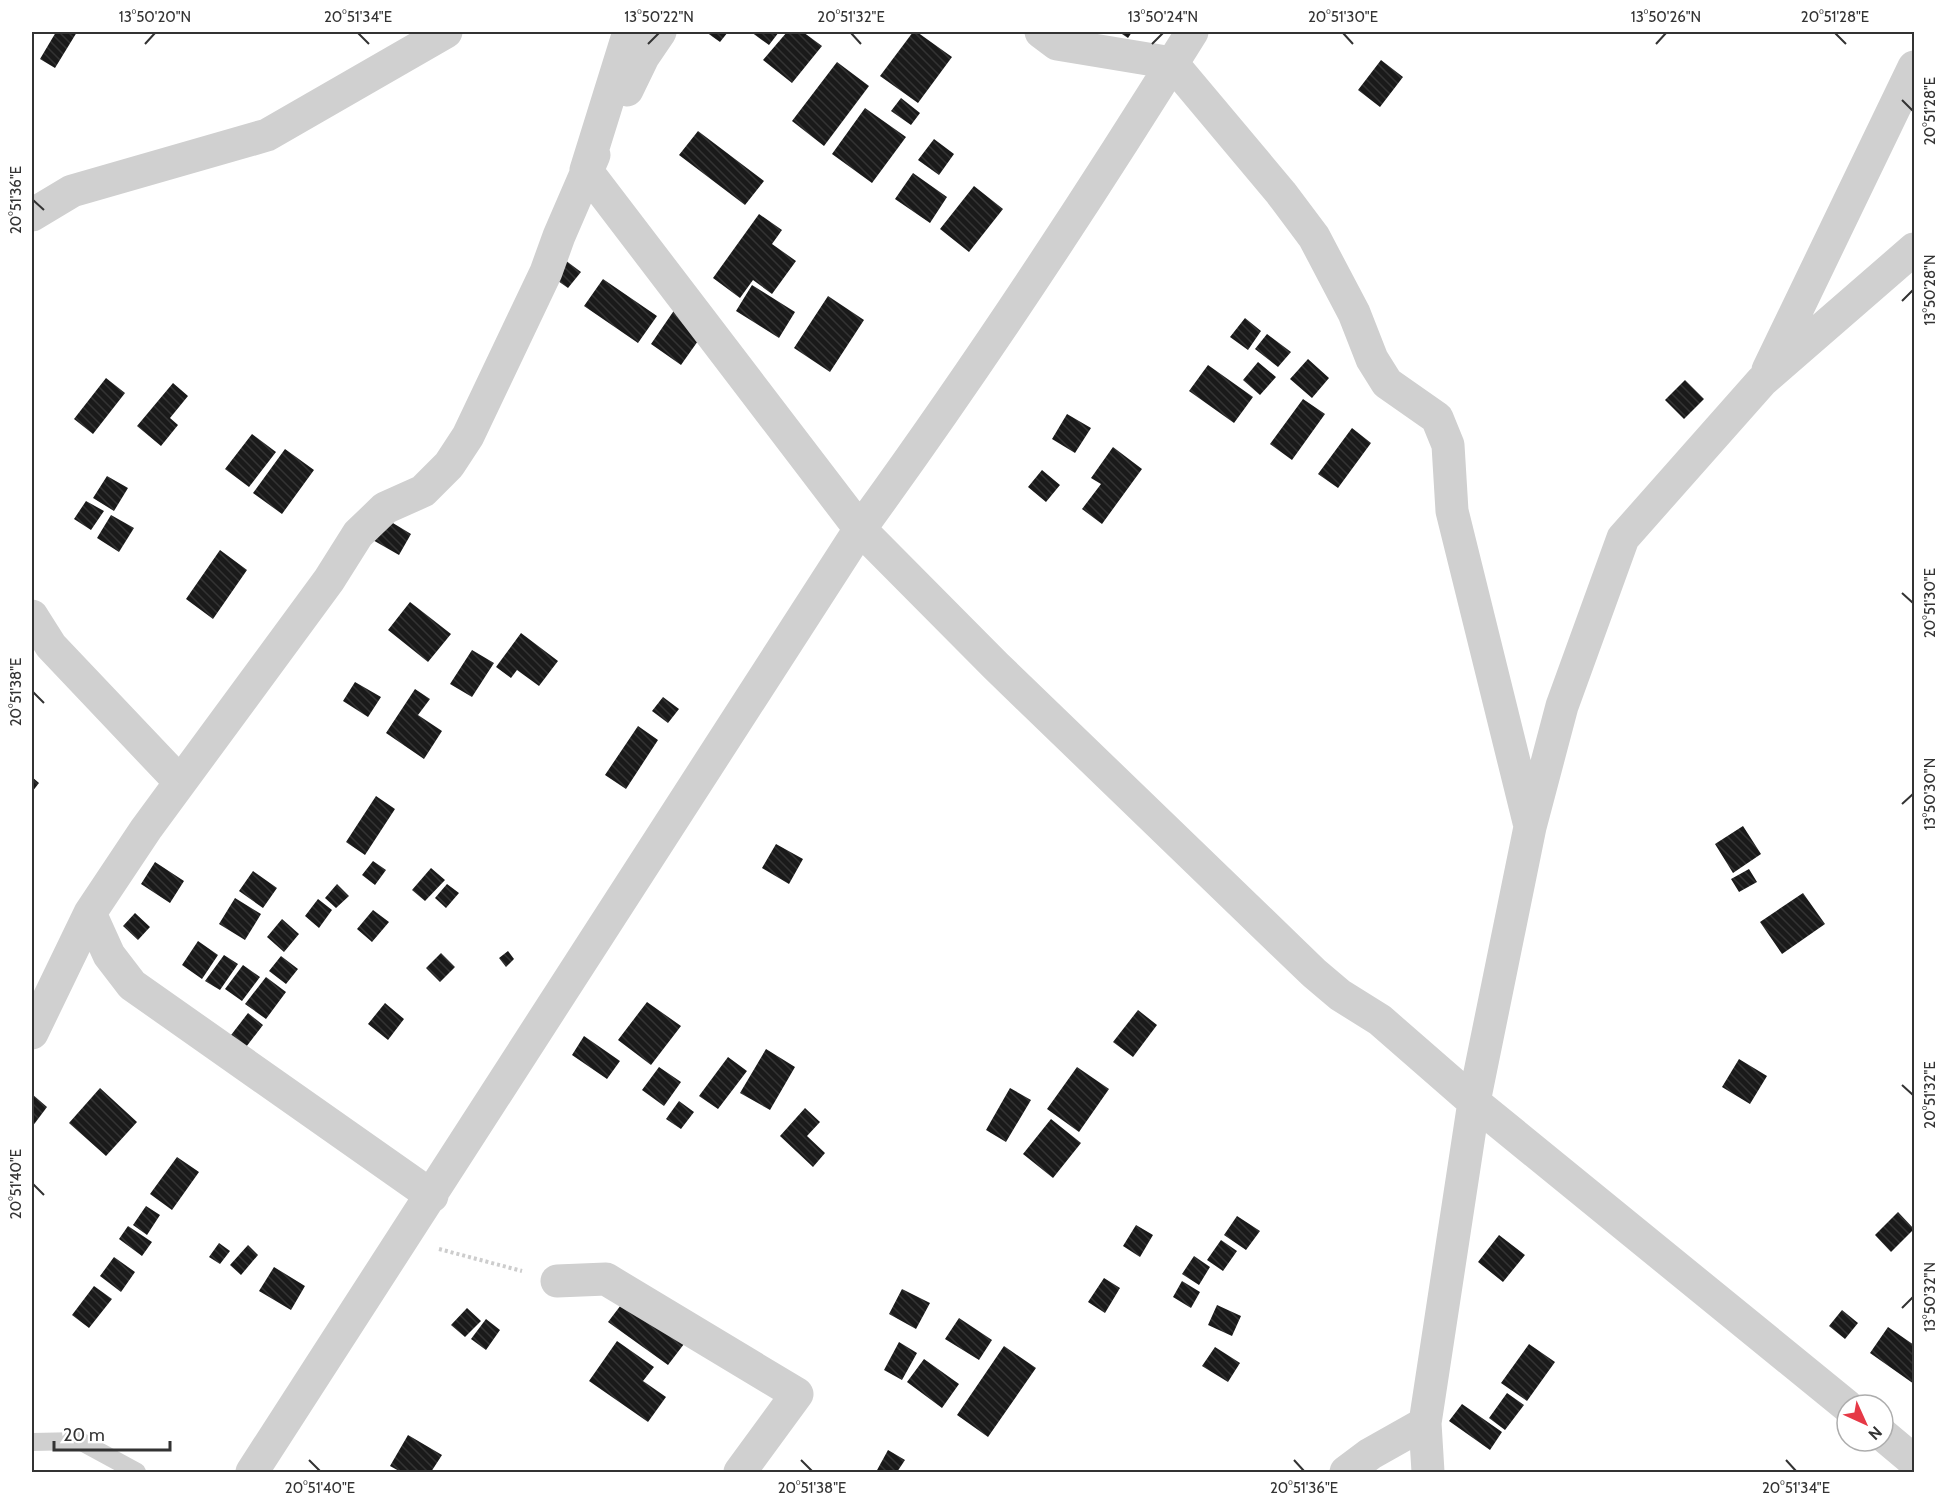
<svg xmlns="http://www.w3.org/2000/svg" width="1946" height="1504" viewBox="0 0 1946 1504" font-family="Cabin,sans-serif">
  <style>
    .building { fill: url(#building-back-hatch) }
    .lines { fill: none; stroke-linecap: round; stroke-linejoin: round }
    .path { stroke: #cdcdcd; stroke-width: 4; stroke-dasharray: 3 3; stroke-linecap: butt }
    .service { stroke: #d0d0d0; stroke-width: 18 }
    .minor { stroke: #d0d0d0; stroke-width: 33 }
    .ticks { fill: none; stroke: #333; stroke-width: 2 }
    .neatline { fill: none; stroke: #333; stroke-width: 2 }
    .ticks-label { font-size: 15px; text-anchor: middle; fill: #333 }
  </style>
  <defs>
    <pattern id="building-back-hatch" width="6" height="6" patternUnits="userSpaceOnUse" patternTransform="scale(1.5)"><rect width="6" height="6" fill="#1a1a1a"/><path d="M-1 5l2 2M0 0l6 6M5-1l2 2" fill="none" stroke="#333"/></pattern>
  </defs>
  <rect width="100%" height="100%" fill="#fff"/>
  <!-- building -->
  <path class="building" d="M56,32h21l-22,36 -15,-9z
    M706,32h22l-8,10z
    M751,32h28l-10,13z
    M787,32h16l19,14 -30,37 -29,-23z
    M913,32h4l35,25 -34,46 -38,-27z
    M1119,32h13l-4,6z
    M1381,60l22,17 -23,30 -22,-17z
    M837,62l32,24 -45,60 -32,-25z
    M901,98l19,15 -9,12 -20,-14z
    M865,108l41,29 -34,46 -40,-29z
    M698,131l66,50 -19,24 -66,-50z
    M934,139l20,15 -15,21 -21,-15z
    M913,173l34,24 -17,26 -35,-24z
    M974,186l29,23 -34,43 -29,-23z
    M759,214l23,16 -10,14 24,17 -24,33 -19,-14 -13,18 -27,-20z
    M561,257l20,15 -13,16 -20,-14z
    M603,279l54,37 -19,27 -54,-37z
    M752,285l43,27 -16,26 -43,-27z
    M828,296l36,24 -34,52 -36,-24z
    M675,309l30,22 -24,34 -30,-21z
    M1245,318l16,13 -13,19 -18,-13z
    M1267,334l24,18 -13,15 -23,-18z
    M1308,359l21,19 -17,20 -22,-19z
    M1258,362l18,15 -16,18 -17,-15z
    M1208,365l45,32 -19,26 -45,-32z
    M106,378l19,15 -32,41 -19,-15z
    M1685,380l19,19 -20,20 -19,-19z
    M173,383l15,13 -18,22 8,7 -17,21 -24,-20z
    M1303,399l22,15 -33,46 -22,-16z
    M1067,414l24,14 -16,25 -23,-14z
    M1352,428l19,15 -33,45 -20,-14z
    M252,434l24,18 -27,35 -24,-18z
    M1113,447l29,22 -40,55 -20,-15 19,-25 -10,-6z
    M285,449l29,21 -32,44 -29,-21z
    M1042,470l18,15 -14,17 -18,-15z
    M107,476l21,12 -14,23 -21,-13z
    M86,501l18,10 -13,19 -17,-11z
    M111,515l23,13 -15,24 -22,-14z
    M383,517l28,17 -12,21 -28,-16z
    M220,550l27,20 -34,49 -27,-20z
    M410,602l41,32 -23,28 -40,-32z
    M521,633l37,28 -19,25 -22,-16 -6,8 -15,-11z
    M472,650l22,13 -22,34 -22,-13z
    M355,682l26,15 -13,20 -25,-16z
    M415,689l15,10 -12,16 24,16 -18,28 -38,-26z
    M663,697l16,12 -11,14 -16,-12z
    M638,726l20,14 -32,49 -21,-14z
    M32,777l7,6 -7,9z
    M376,796l19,13 -30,46 -19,-13z
    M1743,826l18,28 -28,19 -18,-29z
    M776,844l27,15 -14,25 -27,-16z
    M373,861l13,9 -11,15 -13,-10z
    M155,862l29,19 -14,22 -29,-19z
    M431,868l14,12 -20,21 -13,-11z
    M1749,869l8,13 -18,10 -8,-13z
    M253,871l24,17 -14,20 -24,-17z
    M337,884l12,12 -13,12 -11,-10z
    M447,884l12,9 -13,15 -11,-10z
    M1803,893l22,31 -43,30 -22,-32z
    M235,898l26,16 -16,26 -26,-16z
    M318,899l14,11 -13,18 -14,-12z
    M373,910l16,12 -17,20 -15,-13z
    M135,913l15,14 -12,13 -15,-14z
    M282,919l17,15 -15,18 -17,-15z
    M198,941l20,14 -16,24 -20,-14z
    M508,951l6,8 -8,8 -7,-9z
    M441,953l14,14 -15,15 -14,-14z
    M224,955l14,9 -18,26 -15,-9z
    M281,956l17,13 -12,15 -17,-13z
    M243,965l17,12 -18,24 -17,-12z
    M266,977l20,15 -20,27 -21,-15z
    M647,1002l34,24 -30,39 -33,-25z
    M385,1003l19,16 -16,21 -20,-16z
    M1138,1010l19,15 -24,32 -20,-15z
    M248,1013l15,12 -20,26 -15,-12z
    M584,1036l36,25 -13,18 -35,-24z
    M766,1049l29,18 -25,43 -30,-17z
    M728,1057l19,14 -29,38 -19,-13z
    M1739,1059l28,17 -17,28 -28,-17z
    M659,1067l22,15 -17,24 -22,-16z
    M1077,1067l32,22 -30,43 -32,-23z
    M100,1088l37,34 -31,34 -37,-33z
    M1010,1088l21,12 -25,42 -20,-12z
    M32,1094l15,13 -15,20z
    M679,1101l15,11 -13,17 -15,-10z
    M805,1108l15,14 -13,14 18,17 -12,14 -33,-31z
    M1051,1119l30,24 -28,35 -30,-24z
    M177,1157l22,15 -27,38 -22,-16z
    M146,1206l14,9 -13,20 -14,-10z
    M1898,1212l16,17 -23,23 -16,-17z
    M1237,1216l23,15 -14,19 -22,-15z
    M1136,1225l17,10 -13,22 -17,-11z
    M128,1226l24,16 -10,14 -23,-17z
    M1499,1235l26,20 -22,27 -25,-20z
    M1221,1240l16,11 -14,20 -16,-11z
    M219,1243l11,8 -10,13 -11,-7z
    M248,1245l10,10 -17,20 -11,-10z
    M1194,1256l16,11 -11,18 -17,-11z
    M114,1257l21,15 -14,20 -21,-16z
    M274,1267l31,19 -14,24 -32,-19z
    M1104,1278l16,10 -15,25 -17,-11z
    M1182,1281l18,11 -9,16 -18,-11z
    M94,1286l18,13 -23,29 -17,-13z
    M902,1289l28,14 -14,26 -27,-15z
    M624,1301l60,43 -16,21 -60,-43z
    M1217,1305l24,11 -9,20 -24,-11z
    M467,1308l14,13 -16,16 -14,-12z
    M1842,1310l16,13 -13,16 -16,-13z
    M959,1318l33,22 -13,20 -34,-21z
    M486,1319l14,11 -14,20 -15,-11z
    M1888,1327l26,18v39l-44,-31z
    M617,1341l37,26 -11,14 23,16 -18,25 -59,-41z
    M899,1342l18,11 -15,27 -18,-10z
    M1529,1344l26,18 -28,39 -26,-18z
    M1004,1346l32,22 -48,69 -31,-22z
    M1215,1347l25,16 -12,19 -26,-16z
    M924,1359l35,25 -17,24 -35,-26z
    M1507,1393l17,12 -19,25 -16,-12z
    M1462,1404l40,28 -12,18 -41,-29z
    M408,1435l34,20 -11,17h-30l-11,-6z
    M888,1450l17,10 -8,12h-21z"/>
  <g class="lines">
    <!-- path -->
    <path class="path" d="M439,1249l83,22"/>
    <!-- service -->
    <path class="service" d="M32,1442l48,-1 57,31"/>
    <!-- minor -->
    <path class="minor" d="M629,32l-43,138 274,359 136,137 318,307 26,22 40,25 94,82 373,304
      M1041,32l16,12 115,19 109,130 33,44 40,76 18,46 15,24 50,35 11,27 4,66 77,311
      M627,90l16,-33 17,-25
      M32,215l40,-24 195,-56 179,-103
      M1768,370l146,-303
      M32,616l19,30 129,136
      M90,913l19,42 23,30 300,211
      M32,1033l58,-120 56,-84 183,-249 29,-46 27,-26 38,-17 26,-26 19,-29 78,-164 13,-36 35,-81
      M557,1281l49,-2 191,115 -57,78
      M1883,1435l31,26
      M252,1472l608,-943c117,-161 227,-328 332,-497
      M1346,1472l24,-18 55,-31
      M1428,1472l-3,-49 49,-321 56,-275 32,-121 61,-168 139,-157 152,-132"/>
  </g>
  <!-- ticks -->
  <path class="ticks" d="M358,33l11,11M851,33l10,11M1343,33l10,11M1835,33l11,11M145,44l10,-11M648,44l11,-11M1152,44l11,-11M1656,44l10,-11M1902,100l11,11M33,200l11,10M1902,301l11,-11M1902,593l11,10M33,692l11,11M1902,804l11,-10M1902,1085l11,10M33,1184l11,11M1902,1308l11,-11M309,1460l11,11M801,1460l11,11M1294,1460l10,11M1786,1460l10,11"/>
  <!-- border -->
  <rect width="1946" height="1504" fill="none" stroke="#ffffff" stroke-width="66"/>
  <!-- north arrow -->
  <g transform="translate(1865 1423) rotate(135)"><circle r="28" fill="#ffffff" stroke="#adadad" stroke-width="1.5"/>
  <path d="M0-4.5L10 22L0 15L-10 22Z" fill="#e63946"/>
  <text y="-9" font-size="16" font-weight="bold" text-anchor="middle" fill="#333333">N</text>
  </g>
  <!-- scale -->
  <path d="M54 1441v9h116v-9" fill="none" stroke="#333333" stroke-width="3"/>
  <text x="63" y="1441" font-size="18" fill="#333333" stroke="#ffffff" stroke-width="4.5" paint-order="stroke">20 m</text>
  <rect x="33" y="33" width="1880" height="1438" class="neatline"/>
  <g class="ticks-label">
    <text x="155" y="22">13°50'20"N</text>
    <text x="358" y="22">20°51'34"E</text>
    <text x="659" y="22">13°50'22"N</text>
    <text x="851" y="22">20°51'32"E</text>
    <text x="1163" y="22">13°50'24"N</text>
    <text x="1343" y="22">20°51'30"E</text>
    <text x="1666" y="22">13°50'26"N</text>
    <text x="1835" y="22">20°51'28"E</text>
    <text transform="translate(1930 111) rotate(-90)" y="5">20°51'28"E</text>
    <text transform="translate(16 200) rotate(-90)" y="5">20°51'36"E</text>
    <text transform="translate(1930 290) rotate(-90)" y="5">13°50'28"N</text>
    <text transform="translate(1930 603) rotate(-90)" y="5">20°51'30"E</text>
    <text transform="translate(16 692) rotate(-90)" y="5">20°51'38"E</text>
    <text transform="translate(1930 794) rotate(-90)" y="5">13°50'30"N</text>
    <text transform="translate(1930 1095) rotate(-90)" y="5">20°51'32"E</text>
    <text transform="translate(16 1184) rotate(-90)" y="5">20°51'40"E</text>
    <text transform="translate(1930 1297) rotate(-90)" y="5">13°50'32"N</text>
    <text x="320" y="1493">20°51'40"E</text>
    <text x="812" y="1493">20°51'38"E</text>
    <text x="1304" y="1493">20°51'36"E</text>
    <text x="1796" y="1493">20°51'34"E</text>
  </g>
</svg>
